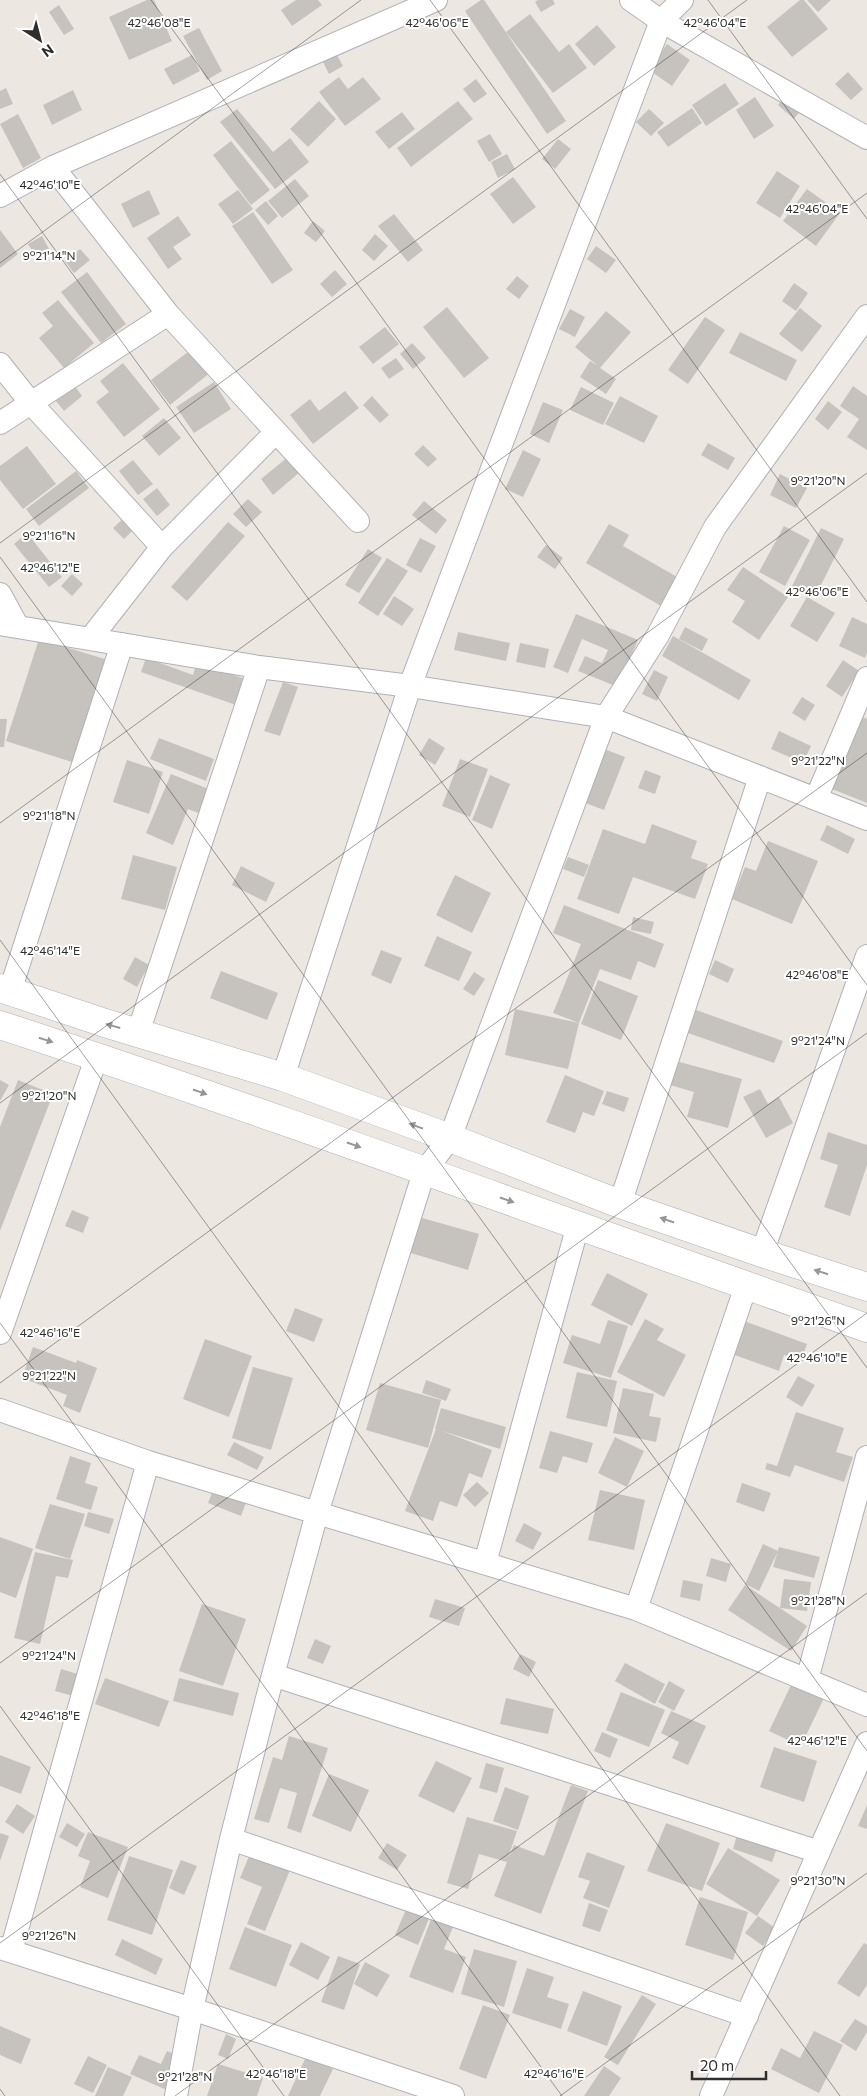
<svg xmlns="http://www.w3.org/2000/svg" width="867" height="2096" viewBox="0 0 867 2096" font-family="Commissioner,sans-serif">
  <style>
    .building { fill: #c6c2bd }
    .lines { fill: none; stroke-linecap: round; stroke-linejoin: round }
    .street-casing { stroke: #aeb1b8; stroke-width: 24 }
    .secondary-casing { stroke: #aeb1b8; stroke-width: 29 }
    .street { stroke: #fff; stroke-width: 22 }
    .secondary { stroke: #fff; stroke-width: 28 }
    .oneway { fill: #969696 }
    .ticks { fill: none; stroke: #2e2e2e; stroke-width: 1; stroke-opacity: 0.45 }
    .ticks-label { font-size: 12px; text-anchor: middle; fill: #2e2e2e; stroke: #fff; stroke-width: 4; stroke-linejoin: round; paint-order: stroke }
  </style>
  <rect width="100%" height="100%" fill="#ede7e2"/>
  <!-- building -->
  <path class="building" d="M147,0h7l18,41 -43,19 -20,-43z
    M296,0h22l4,5 -30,21 -11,-16z
    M481,0h3l82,121 -19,13 -82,-123z
    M538,0h15l2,4 -14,8 -6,-10z
    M800,0h4l24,29 -36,28 -25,-30z
    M807,0h24l-13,12z
    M59,5l15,24 -10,6 -15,-23z
    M530,14l29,38 10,-8 18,24 -34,25 -47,-61z
    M597,25l19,22 -22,19 -19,-22z
    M199,28l23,43 -15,9 -24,-44z
    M667,44l23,16 -18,26 -23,-16z
    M192,55l8,16 -27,14 -9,-16z
    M337,55l6,11 -14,8 -6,-12z
    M848,72l15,17 -12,11 -16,-16z
    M339,77l9,12 15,-12 18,22 -36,27 -26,-34z
    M476,79l11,15 -13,9 -11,-14z
    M725,83l14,21 -33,22 -14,-21z
    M6,88l7,16 -13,5v-18z
    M792,88l16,13 -14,18 -16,-14z
    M73,90l9,20 -30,15 -9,-20z
    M755,97l19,29 -20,13 -18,-29z
    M319,101l17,18 -28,28 -18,-18z
    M458,101l15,18 -62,48 -14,-19z
    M692,108l10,15 -34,24 -11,-15z
    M237,109l36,43 17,-14 19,24 -34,27 -55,-67z
    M649,109l15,14 -13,13 -15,-14z
    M402,112l13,17 -26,20 -14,-17z
    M18,114l23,44 -18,10 -23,-44z
    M490,134l12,20 -13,8 -12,-21z
    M558,139l13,10 -16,20 -13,-10z
    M231,141l39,49 -19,15 -38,-50z
    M507,154l8,15 -17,9 -7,-16z
    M777,171l23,15 -20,32 -24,-15z
    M513,177l23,30 -23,17 -23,-30z
    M295,179l14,17 -27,22 -14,-17z
    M807,189l33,24 -24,33 -33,-25z
    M149,190l11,24 -27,14 -12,-24z
    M238,190l15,19 -20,15 -15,-20z
    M266,201l12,15 -10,9 -13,-15z
    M253,212l40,58 -21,14 -40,-58z
    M394,214l29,36 -15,12 -30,-36z
    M178,216l13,19 -18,12 9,12 -14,10 -21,-31z
    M313,221l12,10 -9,11 -12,-9z
    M0,230l18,24 -18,14z
    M375,234l13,12 -14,15 -12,-11z
    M42,236l7,13 -13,8 -8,-13z
    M596,246l20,14 -10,13 -19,-14z
    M80,249l10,11 -16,13 -9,-12z
    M335,270l12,14 -15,13 -12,-13z
    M87,272l39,52 -25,19 -40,-51z
    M517,276l12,10 -10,13 -13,-10z
    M794,283l14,10 -12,18 -14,-10z
    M58,300l36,43 -30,25 -25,-30 14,-12 -11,-13z
    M447,307l42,51 -25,20 -41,-51z
    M800,308l22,18 -20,26 -23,-18z
    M570,309l15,8 -10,20 -16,-8z
    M606,311l25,21 -31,36 16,11 -10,15 -26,-17 10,-16 8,5 -23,-19z
    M705,317l20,13 -37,54 -20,-14z
    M385,327l14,17 -26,20 -14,-17z
    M740,332l57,28 -11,21 -57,-28z
    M412,343l14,15 -13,11 -13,-15z
    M192,349l19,23 -41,33 -19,-25z
    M396,358l8,11 -15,10 -8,-11z
    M123,363l37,46 -36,28 -28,-35 13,-10 -9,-11z
    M71,381l11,15 -18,15 -12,-15z
    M214,382l17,27 -37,24 -18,-26z
    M853,386l14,10v54l-20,-13 12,-18 -19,-13z
    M581,387l33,16 -11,22 -33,-15z
    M345,391l14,17 -46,36 -23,-29 20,-16 9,12z
    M372,396l17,19 -9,8 -17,-18z
    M620,396l38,20 -14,27 -39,-19z
    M828,401l14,11 -14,18 -13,-11z
    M543,402l20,8 -14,33 -19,-9z
    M164,418l17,20 -22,18 -17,-20z
    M708,443l27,15 -7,12 -27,-15z
    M423,445l14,14 -9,8 -14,-13z
    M27,446l29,38 -33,25 -23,-29v-14z
    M523,450l18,9 -18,38 -18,-8z
    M288,457l12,15 -27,23 -12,-16z
    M133,460l20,24 -15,11 -19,-24z
    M76,471l13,17 -50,38 -13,-17z
    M780,474l27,14 -11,20 -26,-13z
    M157,488l13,17 -13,11 -14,-17z
    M248,499l14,13 -16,15 -13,-13z
    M424,501l23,19 -11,14 -24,-19z
    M126,516l10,11 -12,12 -11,-11z
    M228,522l17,14 -58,65 -16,-14z
    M609,524l20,11 -6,11 56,32 -16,29 -77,-44z
    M784,526l26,14 -25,46 -26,-14z
    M821,528l23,11 -29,58 -23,-11z
    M27,533l35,44 -13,10 -35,-43z
    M420,538l16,8 -15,27 -15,-8z
    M546,545l17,13 -8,11 -18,-12z
    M368,549l14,9 -23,35 -14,-8z
    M387,558l21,13 -30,45 -20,-13z
    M743,567l45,30 -29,43 -27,-18 13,-21 -18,-11z
    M72,574l11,10 -11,12 -11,-10z
    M394,596l20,13 -12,17 -19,-12z
    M807,597l28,16 -18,29 -27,-16z
    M576,614l62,26 -20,47 -40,-16 7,-15 17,7 6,-13 -26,-11 -14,34 -15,-6z
    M852,617l15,7v29l-2,5 -26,-12z
    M685,627l23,12 -6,12 -23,-12z
    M458,632l52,11 -4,18 -52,-11z
    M673,636l78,44 -12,20 -77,-44z
    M39,639l69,21 -33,103 -69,-22z
    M520,643l29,6 -4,19 -29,-6z
    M146,658l47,17 4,-13 48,17 -9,26 -95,-33z
    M843,660l16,11 -17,26 -16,-11z
    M654,670l14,7 -11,24 -15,-7z
    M283,682l15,5 -18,49 -16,-5z
    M802,697l13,8 -10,16 -13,-8z
    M858,715l9,4v84l-40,-16z
    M0,719h7l-3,28h-4z
    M779,731l32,15 -8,17 -32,-14z
    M159,738l55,21 -8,22 -56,-22z
    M429,738l16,10 -10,17 -16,-10z
    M604,749l21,8 -21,53 -21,-8z
    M460,759l28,10 -18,48 -28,-11z
    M127,760l36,12 -14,42 -36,-12z
    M645,770l16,6 -6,18 -17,-6z
    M171,774l40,16 -10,24 -13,-5 -15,36 -27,-12z
    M490,775l20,9 -18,45 -20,-9z
    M652,824l45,17 -6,17 17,6 -13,35 -62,-22 -14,37 -42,-15 26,-70 42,15z
    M827,825l28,14 -7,15 -28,-14z
    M768,841l50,20 -26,63 -60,-25 13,-32 11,4z
    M133,855l44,12 -12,43 -44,-11z
    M568,857l21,8 -5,12 -21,-8z
    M241,866l34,17 -9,19 -34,-17z
    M455,875l36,18 -19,40 -36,-18z
    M564,905l100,39 -9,24 -17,-7 -7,19 -31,-11 -21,54 -26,-10 28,-69 -28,-11z
    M633,917l21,5 -3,12 -20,-4z
    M437,936l35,16 -13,29 -35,-15z
    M381,950l21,8 -11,26 -20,-9z
    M135,957l14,8 -12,22 -14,-8z
    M715,960l19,9 -6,14 -19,-9z
    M221,971l57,22 -11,27 -57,-22z
    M474,972l11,7 -11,17 -11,-7z
    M598,980l40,16 -17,44 -40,-16z
    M515,1009l64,14 -11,46 -63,-14z
    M696,1010l87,31 -9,22 -86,-30z
    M676,1061l66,18 -14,49 -41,-11 7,-25 -24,-7z
    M565,1075l39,16 -10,25 -11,-4 -8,21 -29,-11z
    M0,1080l9,5 -9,16z
    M18,1080l35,14 -53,137v-104z
    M760,1089l8,15 11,-7 14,26 -27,15 -23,-41z
    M607,1091l22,7 -5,14 -22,-8z
    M828,1132l39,13v20l-17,51 -26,-9 14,-42 -18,-6z
    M72,1210l17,7 -6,16 -18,-7z
    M415,1216l64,18 -11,36 -64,-19z
    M607,1273l41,21 -16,32 -41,-21z
    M295,1308l28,11 -9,23 -28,-11z
    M645,1319l19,10 -7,11 29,15 -22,42 -47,-25z
    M608,1320l20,6 -17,52 -48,-15 9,-28 28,9z
    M744,1321l63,23 -6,17 -17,-6 -5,16 -47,-17z
    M205,1339l47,17 -23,61 -46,-18z
    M33,1347l43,16 1,-3 20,8 -17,45 -17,-7 4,-11 -45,-17z
    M253,1367l40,11 -22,72 -39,-12z
    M577,1372l40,9 -10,46 -41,-9z
    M798,1376l17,9 -13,22 -16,-10z
    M426,1380l25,9 -5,12 -24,-8z
    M380,1383l61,17 -13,48 -62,-18z
    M623,1388l31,6 -5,22 12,2 -5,24 -43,-9z
    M441,1408l65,19 -6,22 -58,-18 50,19 -10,28 -13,-5 -12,34 -17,-6 -7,20 -28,-10 31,-82h-1z
    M796,1412l48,16 -8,24 17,5 -9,25 -49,-17 -5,12 -25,-8 2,-6 10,3z
    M550,1431l43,12 -6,20 -24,-7 -6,17 -18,-5z
    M615,1437l29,14 -17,36 -29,-14z
    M234,1442l30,15 -7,13 -30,-15z
    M70,1456l21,7 -6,20 13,4 -7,23 -35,-11z
    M477,1482l12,11 -14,14 -12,-12z
    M742,1483l29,10 -7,19 -28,-10z
    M214,1488l33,12 -6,16 -33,-13z
    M600,1490l45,10 -11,50 -46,-10z
    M50,1504l35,10 -15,45 -35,-11z
    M88,1512l26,7 -5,15 -25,-8z
    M524,1523l18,10 -9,17 -18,-9z
    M0,1537l33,12 -17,49 -16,-6z
    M763,1544l15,7 -19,40 -14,-7z
    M779,1547l41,10 -6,21 -41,-11z
    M35,1552l38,8 -5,18 -12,-2 -16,68 -26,-6z
    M711,1558l20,6 -5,18 -20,-6z
    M784,1579l27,3 -4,29 -27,-3z
    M683,1580l20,4 -3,17 -20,-4z
    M745,1585l62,41 -16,25 -63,-41z
    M435,1599l30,9 -6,18 -30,-9z
    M202,1604l44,15 -23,67 -44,-15z
    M315,1639l16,7 -8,18 -16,-6z
    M520,1654l16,8 -7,15 -16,-8z
    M625,1663l40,21 -10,20 -40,-23z
    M61,1669l17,5 -5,22 -18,-5z
    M105,1678l64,23 -10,26 -64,-23z
    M179,1678l60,15 -6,23 -60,-15z
    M669,1681l16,9 -11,21 -16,-9z
    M793,1681l32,15 -24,50 -32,-15z
    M621,1692l44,18 -16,37 -43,-17z
    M506,1698l48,11 -6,25 -48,-10z
    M671,1711l35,15 -18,39 -16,-7 7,-16 -18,-9z
    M602,1732l16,7 -8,19 -16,-7z
    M289,1736l39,12 -27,85 -14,-5 10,-35 -17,-5 -11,35 -15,-4 19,-62 9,3z
    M774,1747l43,14 -13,41 -44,-15z
    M0,1755l31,12 -10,27 -21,-8z
    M436,1761l36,17 -18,35 -36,-17z
    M486,1763l18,5 -7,25 -18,-5z
    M329,1774l40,16 -18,42 -39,-16z
    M571,1785l17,6 -47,123 -47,-18 13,-34 -28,-8 -11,35 -21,-6 20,-66 50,14 -9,27 6,-13 30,11z
    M505,1787l24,9 -11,34 -25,-9z
    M17,1804l18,12 -12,18 -18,-12z
    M867,1805v24l-9,-3z
    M67,1823l18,11 -8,13 -18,-10z
    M666,1823l54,20 -18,48 -55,-20z
    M88,1832l40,15 -20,51 -28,-11 10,-26 -12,-5z
    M0,1833l9,3 -9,25z
    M737,1835l40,13 -5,14 -39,-13z
    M387,1843l20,12 -10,15 -19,-12z
    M728,1848l52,32 -23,36 -51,-32z
    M587,1852l38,14 -16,42 -26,-10 7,-17 -12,-4z
    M250,1854l40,16 -25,61 -18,-7 15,-37 -22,-9z
    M129,1856l44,14 -21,65 -45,-15z
    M181,1860l16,6 -13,29 -15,-7z
    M700,1897l48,15 -15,48 -48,-15z
    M589,1903l19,7 -8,22 -18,-6z
    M408,1905l23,9 -13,31 -23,-10z
    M433,1914l22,8 -11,27 22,8 -13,36 -44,-16z
    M758,1916l17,12 -12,18 -18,-13z
    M245,1927l47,18 -16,42 -47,-18z
    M122,1939l41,20 -7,16 -41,-20z
    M301,1942l29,15 -12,23 -29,-15z
    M864,1943l3,2v40l-8,12 -22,-14z
    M474,1949l43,12 -13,46 -43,-13z
    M338,1956l22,8 -16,46 -23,-8z
    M365,1962l25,13 -13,22 -23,-13z
    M527,1968l27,9 -7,20 22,7 -8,25 -49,-16z
    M583,1991l39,15 -15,40 -40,-15z
    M642,1995l14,9 -38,61 -14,-8z
    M483,2005l27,10 -24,64 -27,-10z
    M855,2019l12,7v6l-11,19 -16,-10z
    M0,2026l31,13 -10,25 -21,-9z
    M814,2031l29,14 -24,48 -48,-24 10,-21 19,10z
    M226,2034l10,5 -8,20 -10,-4z
    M167,2051l24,10 -15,33 -46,-20 9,-19 22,9z
    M88,2056l19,9 -14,28 -19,-9z
    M306,2057l27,12 -13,27h-32z
    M218,2064l45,14 -6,18h-50z
    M604,2066l17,12 -12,18h-25z
    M108,2067l24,10 -9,19h-28z"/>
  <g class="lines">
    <!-- street casing -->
    <g class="street-casing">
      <path id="street" d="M631,0l30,21 206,117
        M53,167l115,147 190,207
        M0,196l53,-29 383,-167
        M0,364l31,39 131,144
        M0,423l168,-109
        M0,594l18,33
        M0,624l259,43 151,19 196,31 261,102
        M90,639l72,-92 113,-114
        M816,799l51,-121
        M10,991l112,-347
        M138,1033l121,-366
        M283,1077l127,-391 251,-665 21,-21
        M620,1204l140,-427
        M762,1253l105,-297
        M0,1333l97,-277
        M0,1410l148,52 488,147 231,96
        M485,1563l93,-338
        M636,1609l110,-323
        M273,1675l546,177
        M807,1680l60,-223
        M231,1839l516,177
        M0,1948l192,61 261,87
        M11,1951l137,-489
        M176,2096l16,-87 39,-170 42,-164 44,-162 107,-341 26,-34 156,-421 52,-82 57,-108 152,-211
        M711,2096l156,-353"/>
    </g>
    <!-- secondary casing -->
    <g class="secondary-casing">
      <path id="secondary" d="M0,988l105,35 178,54 167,61 170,66 142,49 105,34
        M0,1025c291,95 578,202 867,303"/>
    </g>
    <!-- street -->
    <use href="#street" class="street"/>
    <!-- secondary -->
    <use href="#secondary" class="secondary"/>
  </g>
  <!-- one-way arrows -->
  <defs><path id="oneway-solid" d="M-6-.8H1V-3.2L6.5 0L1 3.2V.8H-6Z" transform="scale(1.25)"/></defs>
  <g class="oneway">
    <use href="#oneway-solid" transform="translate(113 1026) rotate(-164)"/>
    <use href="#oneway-solid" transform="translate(46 1040) rotate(18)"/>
    <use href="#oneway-solid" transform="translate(200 1092) rotate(19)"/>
    <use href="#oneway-solid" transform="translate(416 1126) rotate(-160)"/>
    <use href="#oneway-solid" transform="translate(354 1145) rotate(19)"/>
    <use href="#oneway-solid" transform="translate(507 1200) rotate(19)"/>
    <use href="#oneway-solid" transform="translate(667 1220) rotate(-161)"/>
    <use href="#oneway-solid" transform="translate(821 1272) rotate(-162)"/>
  </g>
  <!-- ticks -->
  <path class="ticks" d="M151,0l716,985M430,0l437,602M708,0l159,219M0,174l867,1194M0,263l361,-263M0,543l747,-543M0,557l867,1194M0,823l867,-630M0,940l840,1156M0,1103l867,-630M0,1323l562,773M0,1383l867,-630M0,1663l867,-630M0,1706l284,390M0,1943l867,-630M0,2089l5,7M175,2096l692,-503M560,2096l307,-223"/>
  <g class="ticks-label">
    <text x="159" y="27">42°46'08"E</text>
    <text x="437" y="27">42°46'06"E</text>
    <text x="715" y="27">42°46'04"E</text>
    <text x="50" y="189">42°46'10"E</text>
    <text x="817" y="213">42°46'04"E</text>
    <text x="49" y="260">9°21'14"N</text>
    <text x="818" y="485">9°21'20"N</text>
    <text x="49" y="540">9°21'16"N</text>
    <text x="50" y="572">42°46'12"E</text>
    <text x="817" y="596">42°46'06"E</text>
    <text x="818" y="765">9°21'22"N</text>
    <text x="49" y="820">9°21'18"N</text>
    <text x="50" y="955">42°46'14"E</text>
    <text x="817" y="979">42°46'08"E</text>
    <text x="818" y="1045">9°21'24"N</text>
    <text x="49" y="1100">9°21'20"N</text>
    <text x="818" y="1325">9°21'26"N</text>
    <text x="50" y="1337">42°46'16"E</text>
    <text x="817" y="1362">42°46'10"E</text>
    <text x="49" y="1380">9°21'22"N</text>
    <text x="818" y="1605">9°21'28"N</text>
    <text x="49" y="1660">9°21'24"N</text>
    <text x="50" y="1720">42°46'18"E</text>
    <text x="817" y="1745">42°46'12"E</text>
    <text x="818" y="1885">9°21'30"N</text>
    <text x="49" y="1940">9°21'26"N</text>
    <text x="276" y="2078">42°46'18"E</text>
    <text x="554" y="2078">42°46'16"E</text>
    <text x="185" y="2081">9°21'28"N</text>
  </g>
  <!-- north arrow -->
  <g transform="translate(40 40) rotate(144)" stroke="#ffffff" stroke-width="4" paint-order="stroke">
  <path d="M0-4L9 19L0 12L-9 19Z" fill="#2e2e2e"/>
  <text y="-8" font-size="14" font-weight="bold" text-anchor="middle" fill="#2e2e2e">N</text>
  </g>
  <!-- scale -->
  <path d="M692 2071v8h74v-8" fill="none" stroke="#2e2e2e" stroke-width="2.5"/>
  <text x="700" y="2071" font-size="15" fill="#2e2e2e" stroke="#ffffff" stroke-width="4" paint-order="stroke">20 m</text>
</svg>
